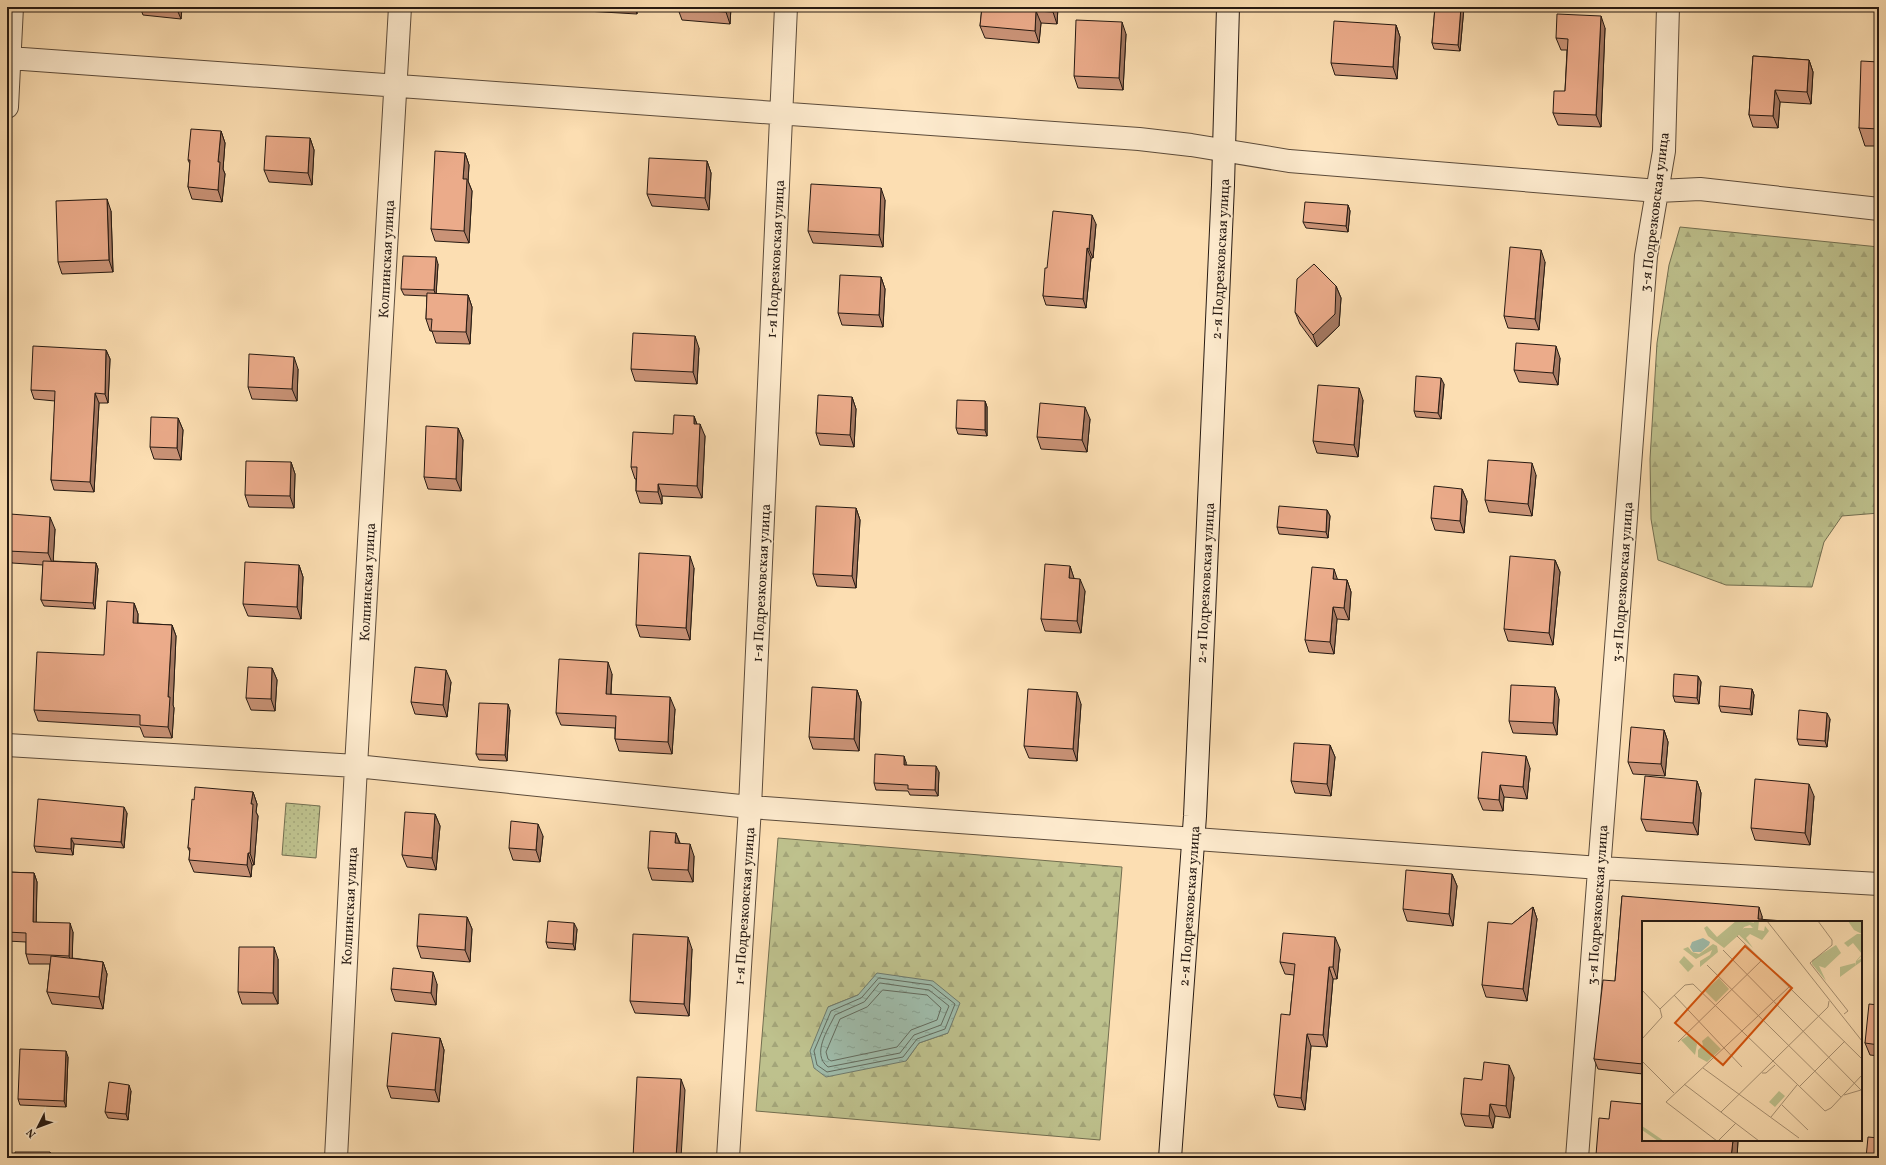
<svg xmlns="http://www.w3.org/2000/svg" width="1886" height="1165" viewBox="0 0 1886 1165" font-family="Vollkorn,serif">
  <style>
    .forest { fill: url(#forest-firs); stroke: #726e50; fill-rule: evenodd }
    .park { fill: url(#park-dots); stroke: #726e50 }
    .water { fill: url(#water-ripples); stroke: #6f7b6e }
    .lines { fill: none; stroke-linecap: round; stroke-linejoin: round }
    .shore { stroke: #636b5e; stroke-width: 1 }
    .street-casing { stroke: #5c4b3a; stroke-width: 24 }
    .secondary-casing { stroke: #271a12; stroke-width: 24 }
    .street { stroke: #fdeacd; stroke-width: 22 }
    .secondary { stroke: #fdeacd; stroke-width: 22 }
    .wall { fill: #ca9377; stroke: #271a12 }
    .shaded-wall { fill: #a47861; stroke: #271a12 }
    .building { fill: #ebab8a; stroke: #271a12 }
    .labels { text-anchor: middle; stroke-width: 3.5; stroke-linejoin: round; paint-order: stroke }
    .street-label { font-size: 14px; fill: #271a12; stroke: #fdeacd }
    .inset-road { fill: none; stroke: #a79072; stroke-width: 1 }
    .view { fill: #d5530d; fill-opacity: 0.15; stroke: #d5530d; stroke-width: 2 }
    .inset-edge { fill: none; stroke: #271a12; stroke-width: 2 }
  </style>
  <defs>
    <pattern id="forest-firs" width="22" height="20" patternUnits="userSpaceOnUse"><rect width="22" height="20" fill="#bec18d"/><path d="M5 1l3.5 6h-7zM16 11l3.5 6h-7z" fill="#a3a579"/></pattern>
    <pattern id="park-dots" width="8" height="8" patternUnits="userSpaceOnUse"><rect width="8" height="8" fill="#bec18d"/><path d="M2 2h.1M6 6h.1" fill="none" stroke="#a3a579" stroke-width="1.8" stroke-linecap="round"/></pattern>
    <pattern id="water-ripples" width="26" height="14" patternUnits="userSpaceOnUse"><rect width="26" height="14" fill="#9fbcab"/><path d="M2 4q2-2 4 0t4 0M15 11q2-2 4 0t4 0" fill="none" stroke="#89a192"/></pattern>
  </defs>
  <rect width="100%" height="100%" fill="#fcdeb2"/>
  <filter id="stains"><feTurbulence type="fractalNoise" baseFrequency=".005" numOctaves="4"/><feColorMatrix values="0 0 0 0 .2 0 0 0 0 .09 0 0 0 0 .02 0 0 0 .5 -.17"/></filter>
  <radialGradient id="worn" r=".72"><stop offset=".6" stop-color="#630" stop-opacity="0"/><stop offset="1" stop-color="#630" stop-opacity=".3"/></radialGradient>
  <!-- forest -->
  <path class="forest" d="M1680,227l199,20v266l-37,3 -18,26 -12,45 -86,-2 -68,-25 -7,-41 -1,-60 7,-116 12,-78z
    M778,838l344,29 -22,273 -344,-29zM858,995l90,38 -29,10 -13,18 -78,-54z"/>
  <!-- park -->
  <path class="park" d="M286,803l34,3 -4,52 -34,-3z"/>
  <!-- water -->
  <path class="water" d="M877,973l56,8 27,22 -12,30 -29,10 -13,18 -80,16 -12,-9 -4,-17 18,-44 30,-12z"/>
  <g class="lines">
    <!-- shore -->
    <path class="shore" d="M879,978l52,7 24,19 -10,25 -28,10 -14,18 -76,15 -10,-7 -3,-14 17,-40 30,-13z
      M880,983l49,7 20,16 -8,19 -27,10 -14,18 -72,14c-17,-13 0,-37 7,-52l29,-13z
      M883,990l44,5 14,13 -4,12 -26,10 -14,17 -66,14 -3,-2 -2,-7 14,-33 27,-12z"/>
    <!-- street casing -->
    <g class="street-casing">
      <path id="street" d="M9,58l1130,81 52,6 98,16 369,30 42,-2 179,20
        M7,107l5,-100
        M7,745l349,21 394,41 850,61 279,16
        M336,1158l20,-392 44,-759
        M728,1158l22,-351 36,-800
        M1577,1158l69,-902 18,-105 4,-144"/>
    </g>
    <!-- secondary casing -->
    <g class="secondary-casing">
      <path id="secondary" d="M1170,1158l25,-342 28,-631 5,-178"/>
    </g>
    <!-- street -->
    <use href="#street" class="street"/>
    <!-- secondary -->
    <use href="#secondary" class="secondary"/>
  </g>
  <!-- wall -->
  <path class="wall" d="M140,7h42l-1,12 -38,-4z
    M584,7h53v7l-51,-3z
    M731,7l-1,17 -48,-4 -4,-11z
    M982,7h76l-1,17 -16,-1 -2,20 -54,-5 -5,-12z
    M1435,7h29l-4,44 -26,-2 -2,-6z
    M1396,25l4,12 -3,42 -62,-4 -4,-12z
    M1605,28l-4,99 -43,-2 -5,-12 12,-22 2,-41h-6l-5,-12z
    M1126,34l-3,56 -45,-2 -4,-12z
    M1753,56l56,4 4,12 -2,32 -31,-2 -2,26 -25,-1 -4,-12z
    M1879,62v84h-14l-6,-18z
    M221,131l4,12 -2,26 2,5 -3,28 -30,-3 -4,-12 2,-23 -2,-4z
    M310,138l4,12 -2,35 -43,-3 -5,-12z
    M465,153l4,12 -1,16 4,10 -3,52 -34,-2 -4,-12z
    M707,161l4,12 -2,37 -57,-4 -5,-12z
    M885,200l-2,47 -70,-4 -5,-12z
    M1348,205l2,6 -2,21 -42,-4 -3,-6z
    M111,211l2,61 -51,2 -4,-12z
    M1096,224l-3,34h-2l-5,50 -40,-3 -3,-9 4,-28z
    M1545,262l-6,68 -31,-2 -4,-12z
    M438,264l-2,30 32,1 4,12 -2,37 -34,-1 -4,-12h-2l-4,-12 1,-23 -23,-1 -3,-6z
    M881,277l4,12 -2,38 -41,-2 -4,-12z
    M1336,286l5,12 -2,28 -22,21 -17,-23 -5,-12z
    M699,348l-2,36 -62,-3 -4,-12z
    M106,350l4,9 -2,44h-9l-5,89 -40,-2 -3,-10 4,-79 -21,-2 -3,-9z
    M1560,358l-2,27 -39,-3 -5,-12z
    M298,369l-1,32 -45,-2 -4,-12z
    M1444,384l-3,35 -25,-2 -2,-6z
    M852,397l4,12 -2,38 -34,-2 -4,-12z
    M1363,400l-5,57 -41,-4 -4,-12z
    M985,401l2,6v29l-29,-2 -2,-6z
    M694,416l3,8 8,12 -3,62 -40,-2v8l-22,-1 -4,-12v-12h-1l-4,-12 42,-33z
    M178,418l5,12 -2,30 -27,-1 -4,-12z
    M1090,419l-3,33 -46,-3 -4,-12z
    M458,428l5,12 -2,51 -33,-2 -4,-12z
    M291,462l4,12 -1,34 -45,-1 -4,-12z
    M1536,475l-4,41 -43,-4 -4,-12z
    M1462,489l5,12 -3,32 -29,-3 -4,-12z
    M856,508l4,12 -4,68 -39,-2 -4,-12z
    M1327,510l3,6 -2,22 -49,-4 -2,-7z
    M55,529l-2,32 43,2 2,6 -3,40 -51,-3 -3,-6 2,-35 -31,-2 -4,-12z
    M1555,560l5,12 -7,73 -45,-4 -4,-12z
    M299,565l4,12 -2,42 -53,-3 -5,-12z
    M1070,566l4,13 11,12 -4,42 -36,-2 -4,-12z
    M694,568l-4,72 -50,-3 -4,-12z
    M1338,580h9l4,12 -2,28 -12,-1 -3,35 -25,-2 -4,-12z
    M134,603l4,11v9l34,2 4,11 -3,69 1,3 -2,30 -28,-1 -4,-10 -102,-6 -4,-11 70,-55z
    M272,668l5,12 -2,31 -24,-1 -5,-12z
    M612,674l-1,20 64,15 -3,45 -53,-3 -4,-12v-11l-54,-3 -5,-12z
    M1698,676l3,6 -2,22 -24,-2 -2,-6z
    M451,682l-4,35 -32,-3 -4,-12z
    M1752,689l2,6 -2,20 -31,-3 -2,-6z
    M857,690l4,12 -2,49 -46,-2 -4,-12z
    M1559,699l-2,36 -44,-2 -4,-12z
    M1081,704l-4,57 -48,-3 -5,-12z
    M510,710l-3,51 -28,-1 -3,-6z
    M1830,719l-3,28 -28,-2 -2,-6z
    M1664,730l4,12 -3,34 -32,-2 -5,-12z
    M1330,745l5,12 -4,39 -36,-3 -4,-12z
    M906,762v3l33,7 -1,24 -28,-1 -2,-4 -32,-1 -2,-7z
    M1530,768l-3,31 -23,-2 -1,14 -20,-1 -5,-12z
    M1697,781l4,12 -3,42 -52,-4 -5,-12z
    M253,792l4,12 -1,8 2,4 -4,49h-2l-1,12 -57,-5 -5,-12 1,-8 -2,-4 6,-48z
    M1814,796l-4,49 -55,-5 -4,-12z
    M127,813l-3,35 -50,-4 -1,11 -37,-3 -2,-6z
    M435,814l5,12 -4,44 -29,-3 -5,-12z
    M676,833l4,10 14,13 -1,26 -41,-2 -4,-12z
    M543,836l-3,26 -27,-2 -4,-12z
    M7,872l27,1 3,9 -1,40 37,10 -1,26 31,4 4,12 -4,35 -51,-5 -5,-12 3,-28h-21l-3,-10v-12l-19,-1z
    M1452,874l5,12 -4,40 -46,-5 -4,-12z
    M1622,896l140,20v3l-119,3v152l-45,-5 -4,-10 21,-78z
    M1533,907l4,12 -10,82 -41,-4 -4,-12 30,-61z
    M467,917l5,12 -2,33 -49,-4 -4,-12z
    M577,929l-2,21 -27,-2 -2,-6z
    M692,949l-3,67 -54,-3 -5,-12z
    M1340,949l-3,30h-4l-6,68 -16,-1 -6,64 -27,-3 -4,-12 16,-80 4,-40 -9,-1 -5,-12z
    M278,959v45h-36l-4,-12z
    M437,984l-1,21 -41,-4 -4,-12z
    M1879,1005v51l-9,-1 -5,-12z
    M440,1038l4,12 -5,52 -48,-4 -4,-12z
    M68,1057l-2,50 -46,-2 -2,-6z
    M1514,1077l-4,41 -15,-2 -2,12 -28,-2 -4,-12 21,-34z
    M131,1091l-3,29 -20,-2 -3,-6z
    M1643,1140h95l-1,18h-140l-1,-3z"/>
  <!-- shaded-wall -->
  <path class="shaded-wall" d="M176,7h6l-1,12z
    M634,7h3v7z
    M726,7h5l-1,17 -4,-12z
    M1053,7h5l-1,17 -4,-12z
    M1461,7h3l-4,44 -2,-6z
    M1036,11l5,12 -2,20 -4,-12z
    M1601,16l4,12 -4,99 -5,-12z
    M1122,22l4,12 -3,56 -4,-12z
    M1396,25l4,12 -3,42 -4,-12z
    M1809,60l4,12 -2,32 -4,-12z
    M1775,90l5,12 -2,26 -5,-12z
    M221,131l4,12 -2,26 2,5 -3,28 -4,-12v-28z
    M310,138l4,12 -2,35 -4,-12z
    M465,153l4,12 -1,16 4,10 -3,52 -5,-12 -1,-52z
    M707,161l4,12 -2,37 -4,-12z
    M881,188l4,12 -2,47 -4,-12z
    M107,199l4,12 2,61 -4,-12z
    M1348,205l2,6 -2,21 -2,-6z
    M1092,215l4,9 -3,34 -4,-9z
    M1087,248l4,10 -5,50 -3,-9z
    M1541,250l4,12 -6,68 -4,-11z
    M436,257l2,7 -2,32 -2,-6z
    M881,277l4,12 -2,38 -4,-12z
    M1336,286l5,12 -2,28 -22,21 -4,-12z
    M468,295l4,12 -2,37 -4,-12z
    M695,336l4,12 -2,36 -4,-12z
    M1556,346l4,12 -2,27 -5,-12z
    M106,350l4,9 -2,44 -3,-9z
    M294,357l4,12 -1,32 -5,-12z
    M1441,378l3,6 -3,35 -3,-6z
    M1359,388l4,12 -5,57 -4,-12z
    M95,393l4,10 -5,89 -4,-10z
    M852,397l4,12 -2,38 -4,-12z
    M985,401l2,6v29l-2,-6z
    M1085,407l5,12 -3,33 -5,-12z
    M694,416l4,12 -4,-4z
    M178,418l5,12 -2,30 -4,-12z
    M700,424l5,12 -3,62 -5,-12z
    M458,428l5,12 -2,51 -5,-12z
    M291,462l4,12 -1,34 -4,-12z
    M1532,463l4,12 -4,41 -4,-12z
    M658,484l4,12v8l-4,-12z
    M1462,489l5,12 -3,32 -4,-12z
    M856,508l4,12 -4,68 -4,-12z
    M1327,510l3,6 -2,22 -2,-6z
    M50,517l5,12 -2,36 -5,-12z
    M690,556l4,12 -4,72 -4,-12z
    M1555,560l5,12 -7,73 -4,-12z
    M96,563l2,6 -3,40 -2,-6z
    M299,565l4,12 -2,42 -4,-12z
    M1070,566l4,12 -1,12 -4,-12z
    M1334,569l4,12 -5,-2z
    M1080,579l5,12 -4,42 -4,-12z
    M1347,580l4,12 -2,28 -5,-12z
    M134,603l4,11 -1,20 -4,-11z
    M1333,607l4,12 -3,35 -4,-12z
    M172,625l4,11 -3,69 1,3 -2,30 -4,-11v-30z
    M608,662l4,12 -2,32 -4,-12z
    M272,668l5,12 -2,31 -4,-12z
    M446,670l5,12 -4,35 -4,-12z
    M1698,676l3,6 -2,22 -2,-6z
    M1555,687l4,12 -2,36 -4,-12z
    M1752,689l2,6 -2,20 -2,-6z
    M857,690l4,12 -2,49 -5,-12z
    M1077,692l4,12 -4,57 -4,-12z
    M670,697l5,12 -3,45 -4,-12z
    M508,704l2,6 -3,51 -2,-6z
    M1827,713l3,6 -3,28 -2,-6z
    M1664,730l4,12 -3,34 -4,-12z
    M1330,745l5,12 -4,39 -4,-12z
    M904,756l2,6v9l-2,-6z
    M1526,756l4,12 -3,31 -4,-12z
    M936,766l3,6 -1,24 -3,-6z
    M1697,781l4,12 -3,42 -5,-12z
    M1809,784l5,12 -4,49 -5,-12z
    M1500,785l4,12 -1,14 -4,-11z
    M253,792l4,12 -1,8 2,4 -4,49 -4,-12 1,-49z
    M124,807l3,6 -3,35 -3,-6z
    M435,814l5,12 -4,44 -4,-12z
    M538,824l5,12 -3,26 -4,-12z
    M676,833l4,12 -5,-2z
    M71,838l3,6 -1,11 -2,-6z
    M690,844l4,12 -1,26 -5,-12z
    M248,853l4,12 -1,12 -4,-12z
    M34,873l3,9 -1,49 -3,-9z
    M1452,874l5,12 -4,40 -4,-12z
    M1533,907l4,12 -10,82 -4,-12z
    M1759,907l3,9v6l-4,-3z
    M467,917l5,12 -2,33 -5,-12z
    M70,923l3,9 -1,33 -3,-9z
    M574,923l3,6 -2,21 -2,-6z
    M688,937l4,12 -3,67 -5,-12z
    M1335,937l5,12 -3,30 -4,-12z
    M274,947l4,12v45l-5,-11z
    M103,962l4,12 -4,35 -4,-12z
    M1329,967l4,12 -6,68 -4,-12z
    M433,972l4,12 -1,21 -5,-12z
    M1307,1034l4,12 -6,64 -4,-12z
    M440,1038l4,12 -5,52 -4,-12z
    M66,1051l2,6 -2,50 -2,-6z
    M1509,1065l5,12 -4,41 -4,-12z
    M681,1079l4,11 -4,68h-5z
    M129,1085l2,6 -3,29 -2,-6z
    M1490,1104l5,12 -2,12 -4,-12z
    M1733,1140h5l-1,18h-6z
    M50,1152l2,6h-2z"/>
  <!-- building -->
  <path class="building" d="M678,7h48v5l-48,-3z
    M982,7h71v5l-17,-1 -1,20 -55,-5z
    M1435,7h26l-3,38 -26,-2z
    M1557,14l44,2 -5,99 -43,-2 1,-22h11l3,-52 -12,-1z
    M1076,20l46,2 -3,56 -45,-2z
    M1334,21l62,4 -3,42 -62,-4z
    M1753,56l56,4 -2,32 -32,-2 -2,26 -24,-1z
    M1861,61l18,1v67l-20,-1z
    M191,129l30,2 -3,31h2l-2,28 -30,-3 2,-27h-2z
    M266,136l44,2 -2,35 -44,-3z
    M435,151l30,2 -2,26h4l-3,52 -33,-2z
    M649,158l58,3 -2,37 -58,-4z
    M811,184l70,4 -2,47 -71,-4z
    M107,199l2,61 -51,2 -2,-61z
    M1305,202l43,3 -2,21 -43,-4z
    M1053,211l39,4 -3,34 -2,-1 -4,51 -40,-3 2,-28h2z
    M1510,247l31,3 -6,69 -31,-3z
    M403,256l33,1 -2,33 -33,-1z
    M1314,264l22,22 -1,28 -22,21 -18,-23 2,-33z
    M840,275l41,2 -2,38 -41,-2z
    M427,293l41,2 -2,37 -35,-1 1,-12h-6z
    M633,333l62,3 -2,36 -62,-3z
    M1516,343l40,3 -3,27 -39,-3z
    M33,346l73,4 -1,44 -10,-1 -5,89 -39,-2 4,-89 -24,-1z
    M249,354l45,3 -2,32 -44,-2z
    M1416,376l25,2 -3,35 -24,-2z
    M1318,385l41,3 -5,57 -41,-4z
    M818,395l34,2 -2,38 -34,-2z
    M957,400l28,1v29l-29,-2z
    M1040,403l45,4 -3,33 -45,-3z
    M674,415l20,1v8h6l-3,62 -39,-2v8l-22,-1 1,-24h-6l2,-35 40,2z
    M151,417l27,1 -1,30 -27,-1z
    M426,426l32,2 -2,51 -32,-2z
    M1488,460l44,3 -4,41 -43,-4z
    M246,461l45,1 -1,34 -45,-1z
    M1434,486l28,3 -2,32 -29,-3z
    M816,506l40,2 -4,68 -39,-2z
    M1279,506l48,4 -1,22 -49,-5z
    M10,514l40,3 -2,36 -40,-2z
    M639,553l51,3 -4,72 -50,-3z
    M1510,556l45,4 -6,73 -45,-4z
    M43,561l53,2 -3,40 -52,-3z
    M245,562l54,3 -2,42 -54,-3z
    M1045,564l25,2 -1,12 11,1 -3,42 -36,-2z
    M1312,567l22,2 -1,10 14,1 -3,28 -11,-1 -3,35 -25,-2z
    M107,601l27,2 -1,20 39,2 -4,72h2l-2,30 -28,-2v-10l-106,-5 3,-58 67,3z
    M559,659l49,3 -2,32 64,3 -2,45 -53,-3 1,-23 -60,-3z
    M248,667l24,1 -1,31 -25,-1z
    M415,667l31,3 -3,35 -32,-3z
    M1674,674l24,2 -1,22 -24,-2z
    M1511,685l44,2 -2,36 -44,-2z
    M1720,686l32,3 -2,20 -31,-3z
    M812,687l45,3 -3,49 -45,-2z
    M1028,689l49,3 -4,57 -49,-3z
    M479,703l29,1 -3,51 -29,-1z
    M1799,710l28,3 -2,28 -28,-2z
    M1631,727l33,3 -3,34 -33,-2z
    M1294,743l36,2 -3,39 -36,-3z
    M1482,752l44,4 -3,31 -23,-2 -1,15 -21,-2z
    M875,754l29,2v9l32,1 -1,24 -27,-1v-4l-34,-2z
    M1645,776l52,5 -4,42 -52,-4z
    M1755,779l54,5 -4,49 -54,-5z
    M195,787l58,5 -2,12h2l-3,49h-2l-1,12 -58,-5 1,-12h-2l4,-49 2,1z
    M38,799l86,8 -3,35 -50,-4v11l-37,-3z
    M405,812l30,2 -3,44 -30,-3z
    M511,821l27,3 -2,26 -27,-2z
    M650,831l26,2 -1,10 15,1 -2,26 -40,-2z
    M1406,870l46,4 -3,40 -46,-5z
    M7,872l27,1 -1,49 37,1 -1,33 -43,-2v-21l-19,-1z
    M1622,896l137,11 -1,12 38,3h-153v142l-49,-5 9,-79 12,1z
    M1533,907l-10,82 -41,-4 6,-63 24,2z
    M419,914l48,3 -2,33 -48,-4z
    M548,921l26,2 -1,21 -27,-2z
    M1283,933l52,4 -2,30h-4l-6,68 -16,-1 -6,64 -27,-3 7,-81 9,1 5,-51 -15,-2z
    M633,934l55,3 -4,67 -54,-3z
    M239,947h35l-1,46 -35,-1z
    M51,956l52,6 -4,35 -52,-5z
    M393,968l40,4 -2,21 -40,-4z
    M1869,1004l10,1v40l-14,-2z
    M392,1033l48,5 -5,52 -48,-4z
    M20,1049l46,2 -2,50 -46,-2z
    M1484,1062l25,3 -3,41 -16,-2 -1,12 -28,-2 3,-36 18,2z
    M637,1077l44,2 -5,79h-43z
    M109,1082l20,3 -3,29 -21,-2z
    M1611,1101l32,3v36h90l-2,18h-40l-31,-3v3h-26l-38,-3 3,-37 10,1z
    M1868,1137l11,1v20h-13z
    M15,1152h35v6h-35z"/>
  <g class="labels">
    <!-- street labels -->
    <g class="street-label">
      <text transform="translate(1654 212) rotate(-83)" y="5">3-я Подрезковская улица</text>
      <text transform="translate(386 259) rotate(-87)" y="5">Колпинская улица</text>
      <text transform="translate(775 259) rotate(-87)" y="5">1-я Подрезковская улица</text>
      <text transform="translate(1220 259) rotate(-87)" y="5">2-я Подрезковская улица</text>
      <text transform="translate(367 582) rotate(-87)" y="5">Колпинская улица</text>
      <text transform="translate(1622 582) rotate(-86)" y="5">3-я Подрезковская улица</text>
      <text transform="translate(761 583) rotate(-87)" y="5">1-я Подрезковская улица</text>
      <text transform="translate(1205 583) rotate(-87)" y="5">2-я Подрезковская улица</text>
      <text transform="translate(1597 905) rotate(-86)" y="5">3-я Подрезковская улица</text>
      <text transform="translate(349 906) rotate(-87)" y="5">Колпинская улица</text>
      <text transform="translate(744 906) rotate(-86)" y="5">1-я Подрезковская улица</text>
      <text transform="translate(1189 906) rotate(-86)" y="5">2-я Подрезковская улица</text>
    </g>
  </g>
  <!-- overview -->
  <g transform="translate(1642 921)">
    <rect width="220" height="220" fill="#fcdeb2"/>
    <path d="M94,0l19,2 -2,5 -3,-3 -6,2 -3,6 -17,15 -16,-12 -4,-8 3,-2 10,11zM206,0h14v13l-8,-4zM42,35l10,10 -6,6 -9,-10zM213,42v3l-15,11v-10zM137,170l6,5 -10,11 -6,-5z" fill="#bec18d"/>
    <path d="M97,0h20l-1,9 6,1 1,-5 4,5 -7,9 -12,-6 -4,4 7,10 -15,-14 6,-6h9l1,-6 -12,2zM215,13h5v21l-5,6 5,-3v3l-7,5 1,-5 6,-7 -9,-11 -5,4 -4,-4zM71,23l4,2 1,6 -18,15v-6l10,-6 2,-5 -16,9 -13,-10 5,-2 4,5 7,2zM194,24l5,8 -16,15 -6,-2 7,15 -14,-17v-4zM77,57l10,11 -13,13 -11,-11zM47,114l8,9 -2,11 -14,-15zM66,115l13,13 -14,13 -9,-5v-7l5,-5 -1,-4zM0,205l6,4 16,11h-6l-16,-11z" fill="#bec18d"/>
    <path d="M61,17l7,4 -1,3 -8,7h-8l-3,-5 2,-5z" fill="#9fbcab"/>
    <path class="inset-road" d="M125,0l95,120M176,0l14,19v5l-22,18 38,48 -4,3M95,15l125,123M81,29l138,140M65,44l134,132M0,69l18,19M32,74l68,72M18,88l25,-24 8,-1 132,127 6,-3 31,-33M0,118l20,-22 -2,-8M36,121l84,-82M0,140l32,32M61,147l96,70M120,152h4l9,-8M42,163l75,57M157,166l46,-46M202,174l17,-5M140,184l26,25M79,191l107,-105 1,-6M129,196l26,-32M75,220l-51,-39 123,-115M76,220l18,-18"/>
    <path class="view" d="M103,25l47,42 -69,77 -48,-42z"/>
    <rect width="220" height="220" class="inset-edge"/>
  </g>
  <!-- margin -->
  <rect width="1886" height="1165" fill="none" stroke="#fcdeb2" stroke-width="24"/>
  <rect x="8" y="8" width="1870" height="1149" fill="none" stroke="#271a12" stroke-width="2"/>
  <rect x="12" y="12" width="1862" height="1141" fill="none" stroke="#271a12"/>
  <!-- north arrow -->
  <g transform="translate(38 1127) rotate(228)" stroke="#fdeacd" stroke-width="3" paint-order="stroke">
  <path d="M0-3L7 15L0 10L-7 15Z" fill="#271a12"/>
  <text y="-6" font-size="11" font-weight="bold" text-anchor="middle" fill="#271a12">N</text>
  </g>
  <rect width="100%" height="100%" filter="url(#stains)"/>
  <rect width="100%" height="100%" fill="url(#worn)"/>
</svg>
